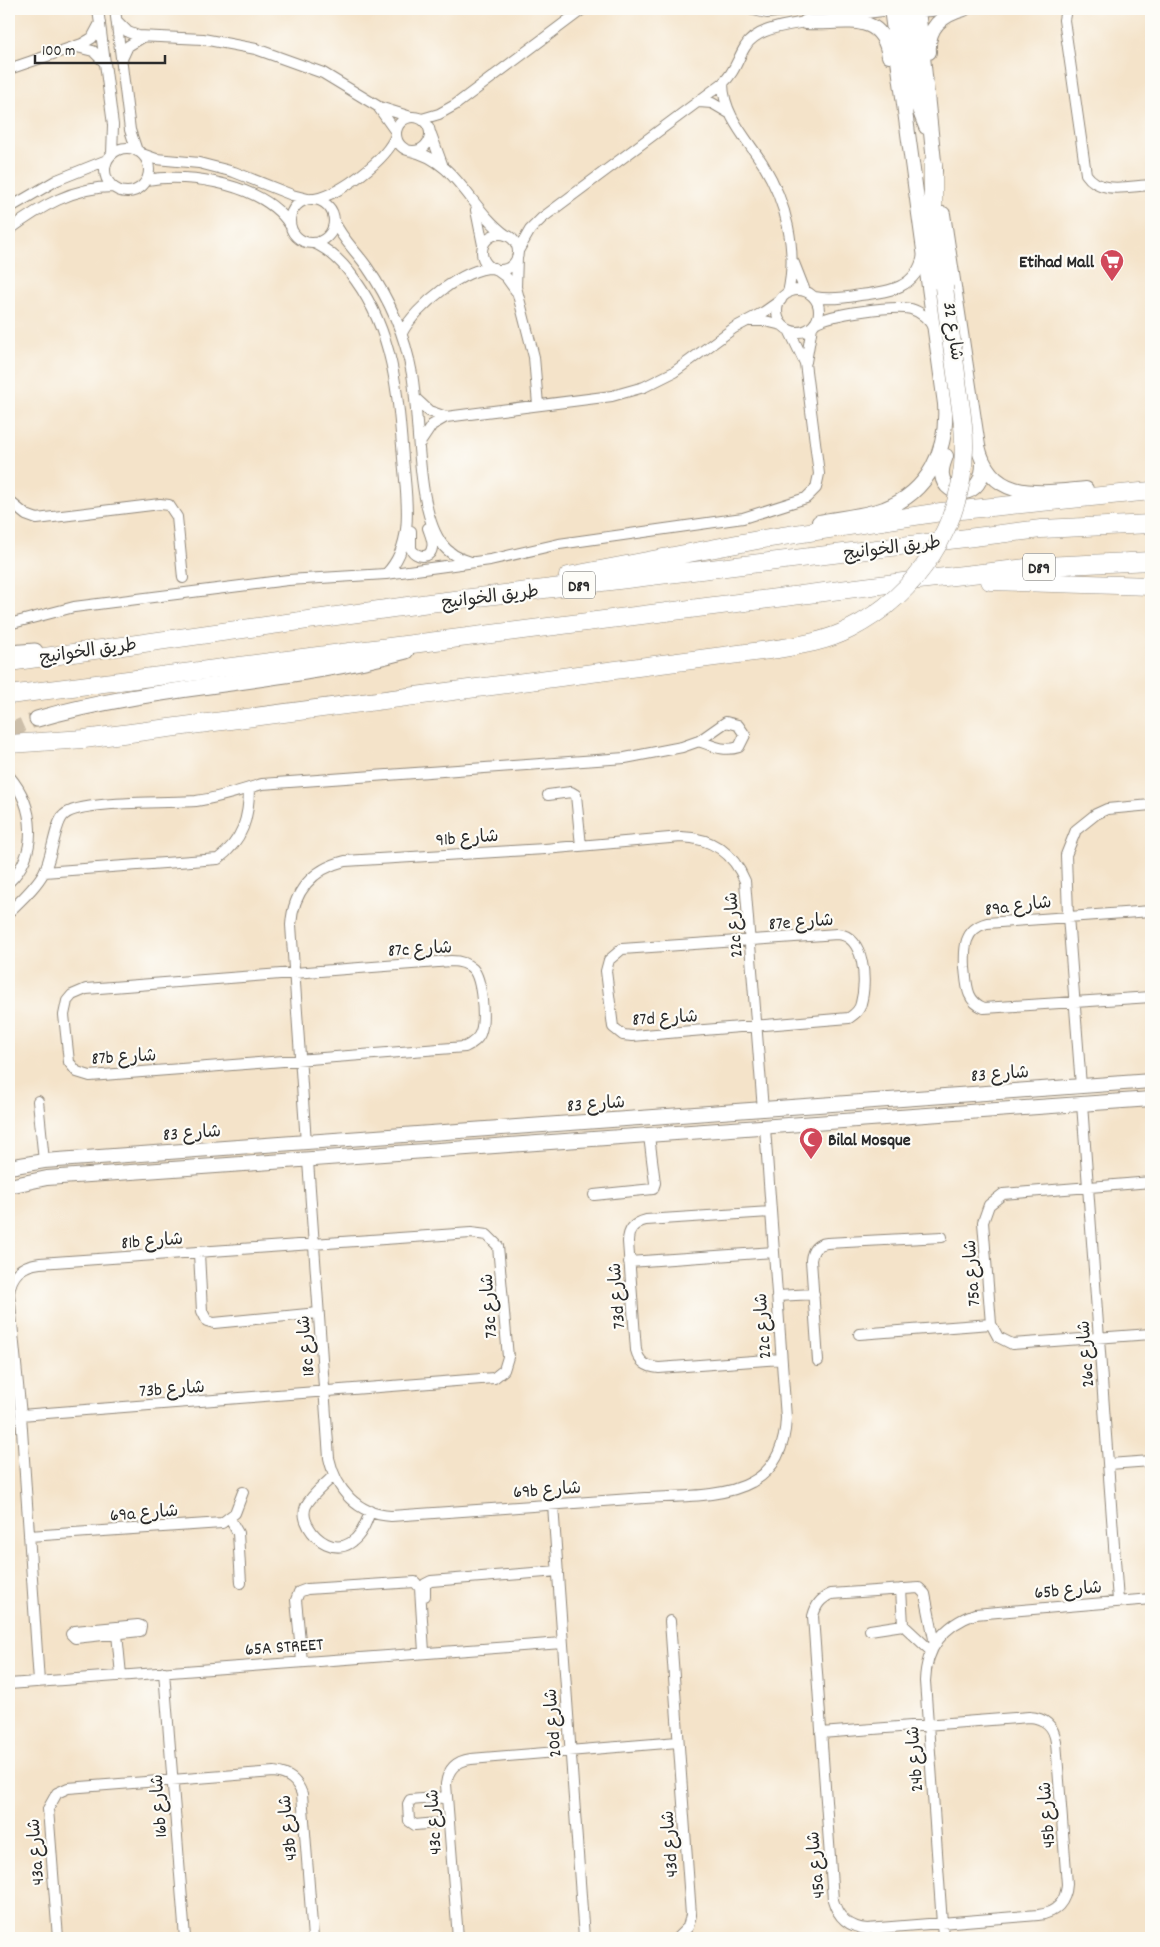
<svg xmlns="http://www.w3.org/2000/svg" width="1160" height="1947" viewBox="0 0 1160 1947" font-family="Dekko,'Playpen Sans Arabic',sans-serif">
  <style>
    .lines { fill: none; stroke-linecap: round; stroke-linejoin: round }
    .primary-tunnel { stroke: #ccbea9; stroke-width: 15; stroke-dasharray: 15 8; stroke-linecap: butt }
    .street-casing { stroke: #90877a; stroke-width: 12 }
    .secondary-casing { stroke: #90877a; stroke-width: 16 }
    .primary-casing { stroke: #90877a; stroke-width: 17 }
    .highway-casing { stroke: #90877a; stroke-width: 19 }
    .street { stroke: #fff; stroke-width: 10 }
    .secondary { stroke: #fff; stroke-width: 14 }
    .primary { stroke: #fff; stroke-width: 15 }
    .highway { stroke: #fff; stroke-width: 18 }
    .highway-bridge-casing { stroke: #90877a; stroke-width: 19; stroke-linecap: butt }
    .highway-bridge { stroke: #fff; stroke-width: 18 }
    .labels { text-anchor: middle; stroke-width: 4.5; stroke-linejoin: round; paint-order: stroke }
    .shield { fill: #fdfcf7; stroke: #6a6a68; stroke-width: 1 }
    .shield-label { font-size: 16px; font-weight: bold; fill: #2b2b2b }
    .poi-label { font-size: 18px; font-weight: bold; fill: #2b2b2b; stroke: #fdfcf7; text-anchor: end }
    .street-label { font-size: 18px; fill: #2b2b2b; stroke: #fdfcf7 }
  </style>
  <rect width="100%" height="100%" fill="#fdfcf7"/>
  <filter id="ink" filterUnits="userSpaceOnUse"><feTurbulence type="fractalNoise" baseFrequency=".02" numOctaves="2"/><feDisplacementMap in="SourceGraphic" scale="10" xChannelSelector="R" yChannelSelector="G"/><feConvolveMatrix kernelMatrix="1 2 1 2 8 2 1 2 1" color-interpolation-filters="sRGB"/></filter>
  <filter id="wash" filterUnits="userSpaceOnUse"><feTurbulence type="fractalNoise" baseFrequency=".0096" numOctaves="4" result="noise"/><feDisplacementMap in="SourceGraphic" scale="20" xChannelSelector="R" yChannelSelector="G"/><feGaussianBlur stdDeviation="1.12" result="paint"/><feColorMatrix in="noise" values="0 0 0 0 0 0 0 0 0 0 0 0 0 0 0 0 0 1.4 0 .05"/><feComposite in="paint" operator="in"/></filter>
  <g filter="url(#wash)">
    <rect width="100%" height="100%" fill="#f4e3c9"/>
  </g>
  <g filter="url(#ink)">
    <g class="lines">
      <!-- primary-tunnel -->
      <path class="primary-tunnel" d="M9,731l28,-12"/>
      <!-- street casing -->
      <g class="street-casing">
        <path id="street" d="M98,9l15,116 -1,29
          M115,9l15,121 7,21
          M749,9l18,4 34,-4
          M1066,9l-2,11 22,154c14,21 43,12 65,11
          M833,17l58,-7
          M117,21l11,11 10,4 65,3 53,10 67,24 56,34 32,10
          M77,47l16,4 12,12
          M122,59l6,-13 15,-9
          M9,69l73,-25 10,-6 8,-15
          M723,83c0,32 24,56 40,81 23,38 35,85 25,129
          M699,102l13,1 17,10
          M379,108l17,24
          M396 134a17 17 0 1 1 34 0a17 17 0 1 1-34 0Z
          M422,119l17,-5 16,-9 128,-96
          M431,134l11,30
          M105 170a22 22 0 1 1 44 0a22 22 0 1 1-44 0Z
          M411,151c45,9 60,59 95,84
          M142,154l14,5 43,4 35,9 58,23 16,4
          M147,180c43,-8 118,5 143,45
          M290 221a22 22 0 1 1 44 0a22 22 0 1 1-44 0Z
          M315,199c25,-5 72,-39 81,-64
          M9,208l48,-28 50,-20
          M476,210l7,35
          M334,221c8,18 22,30 33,46 23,33 38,68 45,107 8,45 4,136 30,170 7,10 18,15 29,18
          M9,230c31,-23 64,-43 104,-43
          M482 252a18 18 0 1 1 36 0a18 18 0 1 1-36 0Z
          M314,243c18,8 31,22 42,38 38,53 42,114 47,177 3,39 13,85 -17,116
          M518,251l12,-21 12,-12 181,-135c12,-11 14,-23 22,-36 11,-20 46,-22 66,-26
          M517,257l-1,30 18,70 4,48
          M794,263l11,28
          M495,269l11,8 10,14
          M777 311a21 21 0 1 1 42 0a21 21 0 1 1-42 0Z
          M814,297c16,3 31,1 46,-2 29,-3 57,-7 63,-40
          M750,321h15l17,4
          M815,323c15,-9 79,-18 96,-14 10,3 18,10 23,20
          M402,333c12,-25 63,-67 92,-65
          M806,362l6,-35
          M415,398l14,13 17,6
          M420,443l12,-18 14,-8 166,-21 32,-9 30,-15 60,-44 30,-16 17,-12
          M9,501l17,14 11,4 123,-15 9,1 8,12 6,61
          M411,531v18c5,8 19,11 21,-1 2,-6 -2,-14 -4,-20
          M9,624l65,-17 214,-27 98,-6 104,-14 69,-16 184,-26 63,-20 10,-10 3,-14 -14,-111 -16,-33
          M9,776c26,30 30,77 0,106
          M548,795l23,-3 5,3 5,51
          M44,872l174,-13c25,-19 31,-41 31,-71
          M1151,911l-164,12c-23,6 -23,25 -22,45 2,17 1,33 19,40l167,-11
          M9,912c12,-12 27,-25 35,-40 8,-14 11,-50 20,-57 15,-15 106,-12 132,-14 23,-3 44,-10 66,-17l363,-26 57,-11 17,-6 27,-19 12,3 7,10 -6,12c-15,5 -26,-1 -40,-6
          M837,934c28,1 30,48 24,69 -1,7 -6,11 -12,15l-217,18 -9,-1 -10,-8 -7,-56 3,-11 13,-11z
          M451,961c8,0 16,2 22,8 9,10 12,49 8,62 -2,8 -8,12 -16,16l-375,29 -13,-4 -8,-10 -5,-47 3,-14 5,-6 14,-6z
          M1081,1086l-13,-170 -2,-61 10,-25 20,-16 11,-5 44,-4
          M38,1101l6,60
          M1082,1104l36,497
          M306,1143l-15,-218c2,-33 21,-56 54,-64l200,-12 136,-12c31,1 52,15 64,44l18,229
          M308,1161l21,297c7,32 28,56 62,58 85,-6 169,-12 254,-18 32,-2 79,0 107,-16 24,-13 33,-38 34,-64l-21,-290
          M1151,1182l-148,12 -14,11 -6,17 8,102 7,13 14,7 139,-10
          M594,1195l59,-6 2,-6 -6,-47
          M771,1212l-125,8c-12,3 -18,9 -18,22l8,108c3,12 10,17 23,18l122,-9
          M199,1253l3,58 5,10 7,2 104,-10
          M629,1262l145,-10
          M777,1296l37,-2
          M859,1334l132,-10
          M818,1361l-7,-101c1,-10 6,-16 16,-17l115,-6
          M21,1415l473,-37 10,-8 4,-13 -10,-111 -11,-11 -16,-2 -431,30c-18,2 -29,11 -31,30l12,122 18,267
          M1109,1464l42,-3
          M334,1475c-8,9 -23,20 -28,31 -11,24 44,75 64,5
          M553,1505l31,433
          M230,1519l8,14 3,50
          M29,1536l193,-13 13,-10 8,-21
          M425,1596v-12l6,-3 127,-10
          M670,1621l21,294 -3,12 -11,11
          M138,1625l3,1 -1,5 -65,7 -4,-4 4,-3z
          M903,1625l28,26
          M870,1630l33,-5 -2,-36
          M117,1634l4,41
          M302,1661l-6,-61 3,-8 8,-3 108,-7 5,6 4,64
          M164,1672l21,266
          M9,1684l553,-41
          M821,1733l208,-16c16,1 25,9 27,25l11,142c-1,18 -11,29 -29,31l-171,14c-18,-2 -29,-11 -34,-29l-20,-284c3,-11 7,-17 18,-22l88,-6 6,6 10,50
          M446,1797l-36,3 -2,4 1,17 6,4 33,-3
          M58,1938l-10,-129 9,-16 11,-5 206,-16c15,2 23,8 28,22l11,144
          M458,1938l-12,-154c2,-15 10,-23 25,-25l207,-17
          M943,1938l-18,-257c1,-33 19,-56 50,-67l176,-15"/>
      </g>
      <!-- secondary casing -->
      <g class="secondary-casing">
        <path id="secondary" d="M903,9l3,8 11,87 9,23
          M918,9l17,162
          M909,10l23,-1
          M806,22c34,3 76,-14 83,34
          M929,52c-2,-25 13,-37 35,-43
          M943,214l35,232c13,57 63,47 108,43
          M946,456c-2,6 -5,12 -4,19 3,24 42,26 41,-13
          M819,522c21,-4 44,-6 65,-13 45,-17 64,-59 61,-105l-54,-395
          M9,1167l35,-6 1107,-80
          M9,1186l38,-8 1104,-79"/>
      </g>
      <!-- primary casing -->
      <g class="primary-casing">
        <path id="primary" d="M9,653l26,-2
          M37,719c120,-35 248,-35 369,-68"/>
      </g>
      <!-- highway casing -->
      <g class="highway-casing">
        <path id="highway" d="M933,163v44l11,80
          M568,576l195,-37 178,-27 210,-21
          M990,581l161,5
          M9,662l420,-59 612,-74 110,-5
          M9,695l918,-116 117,-13 107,-5
          M9,744l75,-5 693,-90"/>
      </g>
      <!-- street -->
      <use href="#street" class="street"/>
      <!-- secondary -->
      <use href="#secondary" class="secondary"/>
      <!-- primary -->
      <use href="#primary" class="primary"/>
      <!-- highway -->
      <use href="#highway" class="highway"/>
      <!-- highway-bridge casing -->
      <g class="highway-bridge-casing">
        <path id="highway-bridge" d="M777,649c25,-4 50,-8 73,-20 67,-34 113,-104 114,-180 1,-22 -4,-45 -7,-68 -4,-31 -9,-62 -13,-94"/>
      </g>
      <!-- highway-bridge -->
      <use href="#highway-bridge" class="highway-bridge"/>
    </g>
  </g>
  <!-- icons -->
  <defs>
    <g id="supermarket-pin" transform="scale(1.25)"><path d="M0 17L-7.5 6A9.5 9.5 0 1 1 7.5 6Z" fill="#d1495b" stroke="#fdfcf7"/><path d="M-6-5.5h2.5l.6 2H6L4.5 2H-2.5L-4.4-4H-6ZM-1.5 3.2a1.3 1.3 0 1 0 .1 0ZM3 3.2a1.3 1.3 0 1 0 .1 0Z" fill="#fff"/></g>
    <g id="mosque-pin" transform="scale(1.25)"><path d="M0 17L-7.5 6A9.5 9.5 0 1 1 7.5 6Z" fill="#d1495b" stroke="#fdfcf7"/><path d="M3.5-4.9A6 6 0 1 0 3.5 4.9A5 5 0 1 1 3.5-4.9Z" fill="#fff"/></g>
  </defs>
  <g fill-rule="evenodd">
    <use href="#supermarket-pin" x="1112" y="261"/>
    <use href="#mosque-pin" x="811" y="1139"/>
  </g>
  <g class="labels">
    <!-- shield labels -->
    <g class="shield">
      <rect x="1023" y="553.5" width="32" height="27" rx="4"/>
      <rect x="563" y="571.5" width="32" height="27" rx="4"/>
    </g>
    <g class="shield-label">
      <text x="1039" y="573">D89</text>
      <text x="579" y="591">D89</text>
    </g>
    <!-- poi labels -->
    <g class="poi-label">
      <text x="1094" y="267">Etihad Mall</text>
      <text x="828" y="1145" text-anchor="start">Bilal Mosque</text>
    </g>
    <!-- street labels -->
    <g class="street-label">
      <text transform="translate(954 331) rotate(82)" y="6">شارع 32</text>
      <text transform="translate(892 547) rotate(-7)" y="6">طريق الخوانيج</text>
      <text transform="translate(490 596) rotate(-7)" y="6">طريق الخوانيج</text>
      <text transform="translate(88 650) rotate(-8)" y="6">طريق الخوانيج</text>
      <text transform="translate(467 837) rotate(-4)" y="6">91b شارع</text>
      <text transform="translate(1018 905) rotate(-7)" y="6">89a شارع</text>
      <text transform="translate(801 921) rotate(-4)" y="6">87e شارع</text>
      <text transform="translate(733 925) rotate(-95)" y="6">22c شارع</text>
      <text transform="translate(420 948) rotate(-3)" y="6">87c شارع</text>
      <text transform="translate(665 1017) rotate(-3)" y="6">87d شارع</text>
      <text transform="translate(124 1056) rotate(-3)" y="6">87b شارع</text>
      <text transform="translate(1000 1073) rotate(-4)" y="6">شارع 83</text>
      <text transform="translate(596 1103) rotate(-4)" y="6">شارع 83</text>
      <text transform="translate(192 1132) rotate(-4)" y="6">شارع 83</text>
      <text transform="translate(152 1240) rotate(-4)" y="6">81b شارع</text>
      <text transform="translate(971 1273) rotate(-94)" y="6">75a شارع</text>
      <text transform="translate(616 1296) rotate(-94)" y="6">73d شارع</text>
      <text transform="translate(488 1306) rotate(-94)" y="6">73c شارع</text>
      <text transform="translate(762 1326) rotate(-94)" y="6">22c شارع</text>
      <text transform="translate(305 1346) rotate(-95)" y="6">18c شارع</text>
      <text transform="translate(1085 1354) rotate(-94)" y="6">26c شارع</text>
      <text transform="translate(172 1388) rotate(-4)" y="6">73b شارع</text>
      <text transform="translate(547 1489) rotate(-4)" y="6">69b شارع</text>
      <text transform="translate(144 1512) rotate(-4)" y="6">69a شارع</text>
      <text transform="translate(1068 1589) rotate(-5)" y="6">65b شارع</text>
      <text transform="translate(284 1646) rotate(-4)" y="6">65A STREET</text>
      <text transform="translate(552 1723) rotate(-94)" y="6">20d شارع</text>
      <text transform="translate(914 1759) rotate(-94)" y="6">24b شارع</text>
      <text transform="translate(158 1806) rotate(-94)" y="6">16b شارع</text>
      <text transform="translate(1046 1815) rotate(-94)" y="6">45b شارع</text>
      <text transform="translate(433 1822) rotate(-93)" y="6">43c شارع</text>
      <text transform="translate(287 1828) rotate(-96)" y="6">43b شارع</text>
      <text transform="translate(669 1844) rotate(-94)" y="6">43d شارع</text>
      <text transform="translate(35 1852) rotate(-94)" y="6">43a شارع</text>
      <text transform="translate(815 1865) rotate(-95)" y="6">45a شارع</text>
    </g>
  </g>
  <!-- margin -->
  <rect width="1160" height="1947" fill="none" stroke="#fdfcf7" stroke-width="30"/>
  <!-- scale -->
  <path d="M35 55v8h130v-8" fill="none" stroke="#2b2b2b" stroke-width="2.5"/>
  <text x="42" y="55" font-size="15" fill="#2b2b2b" stroke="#fdfcf7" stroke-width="4" paint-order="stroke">100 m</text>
</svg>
